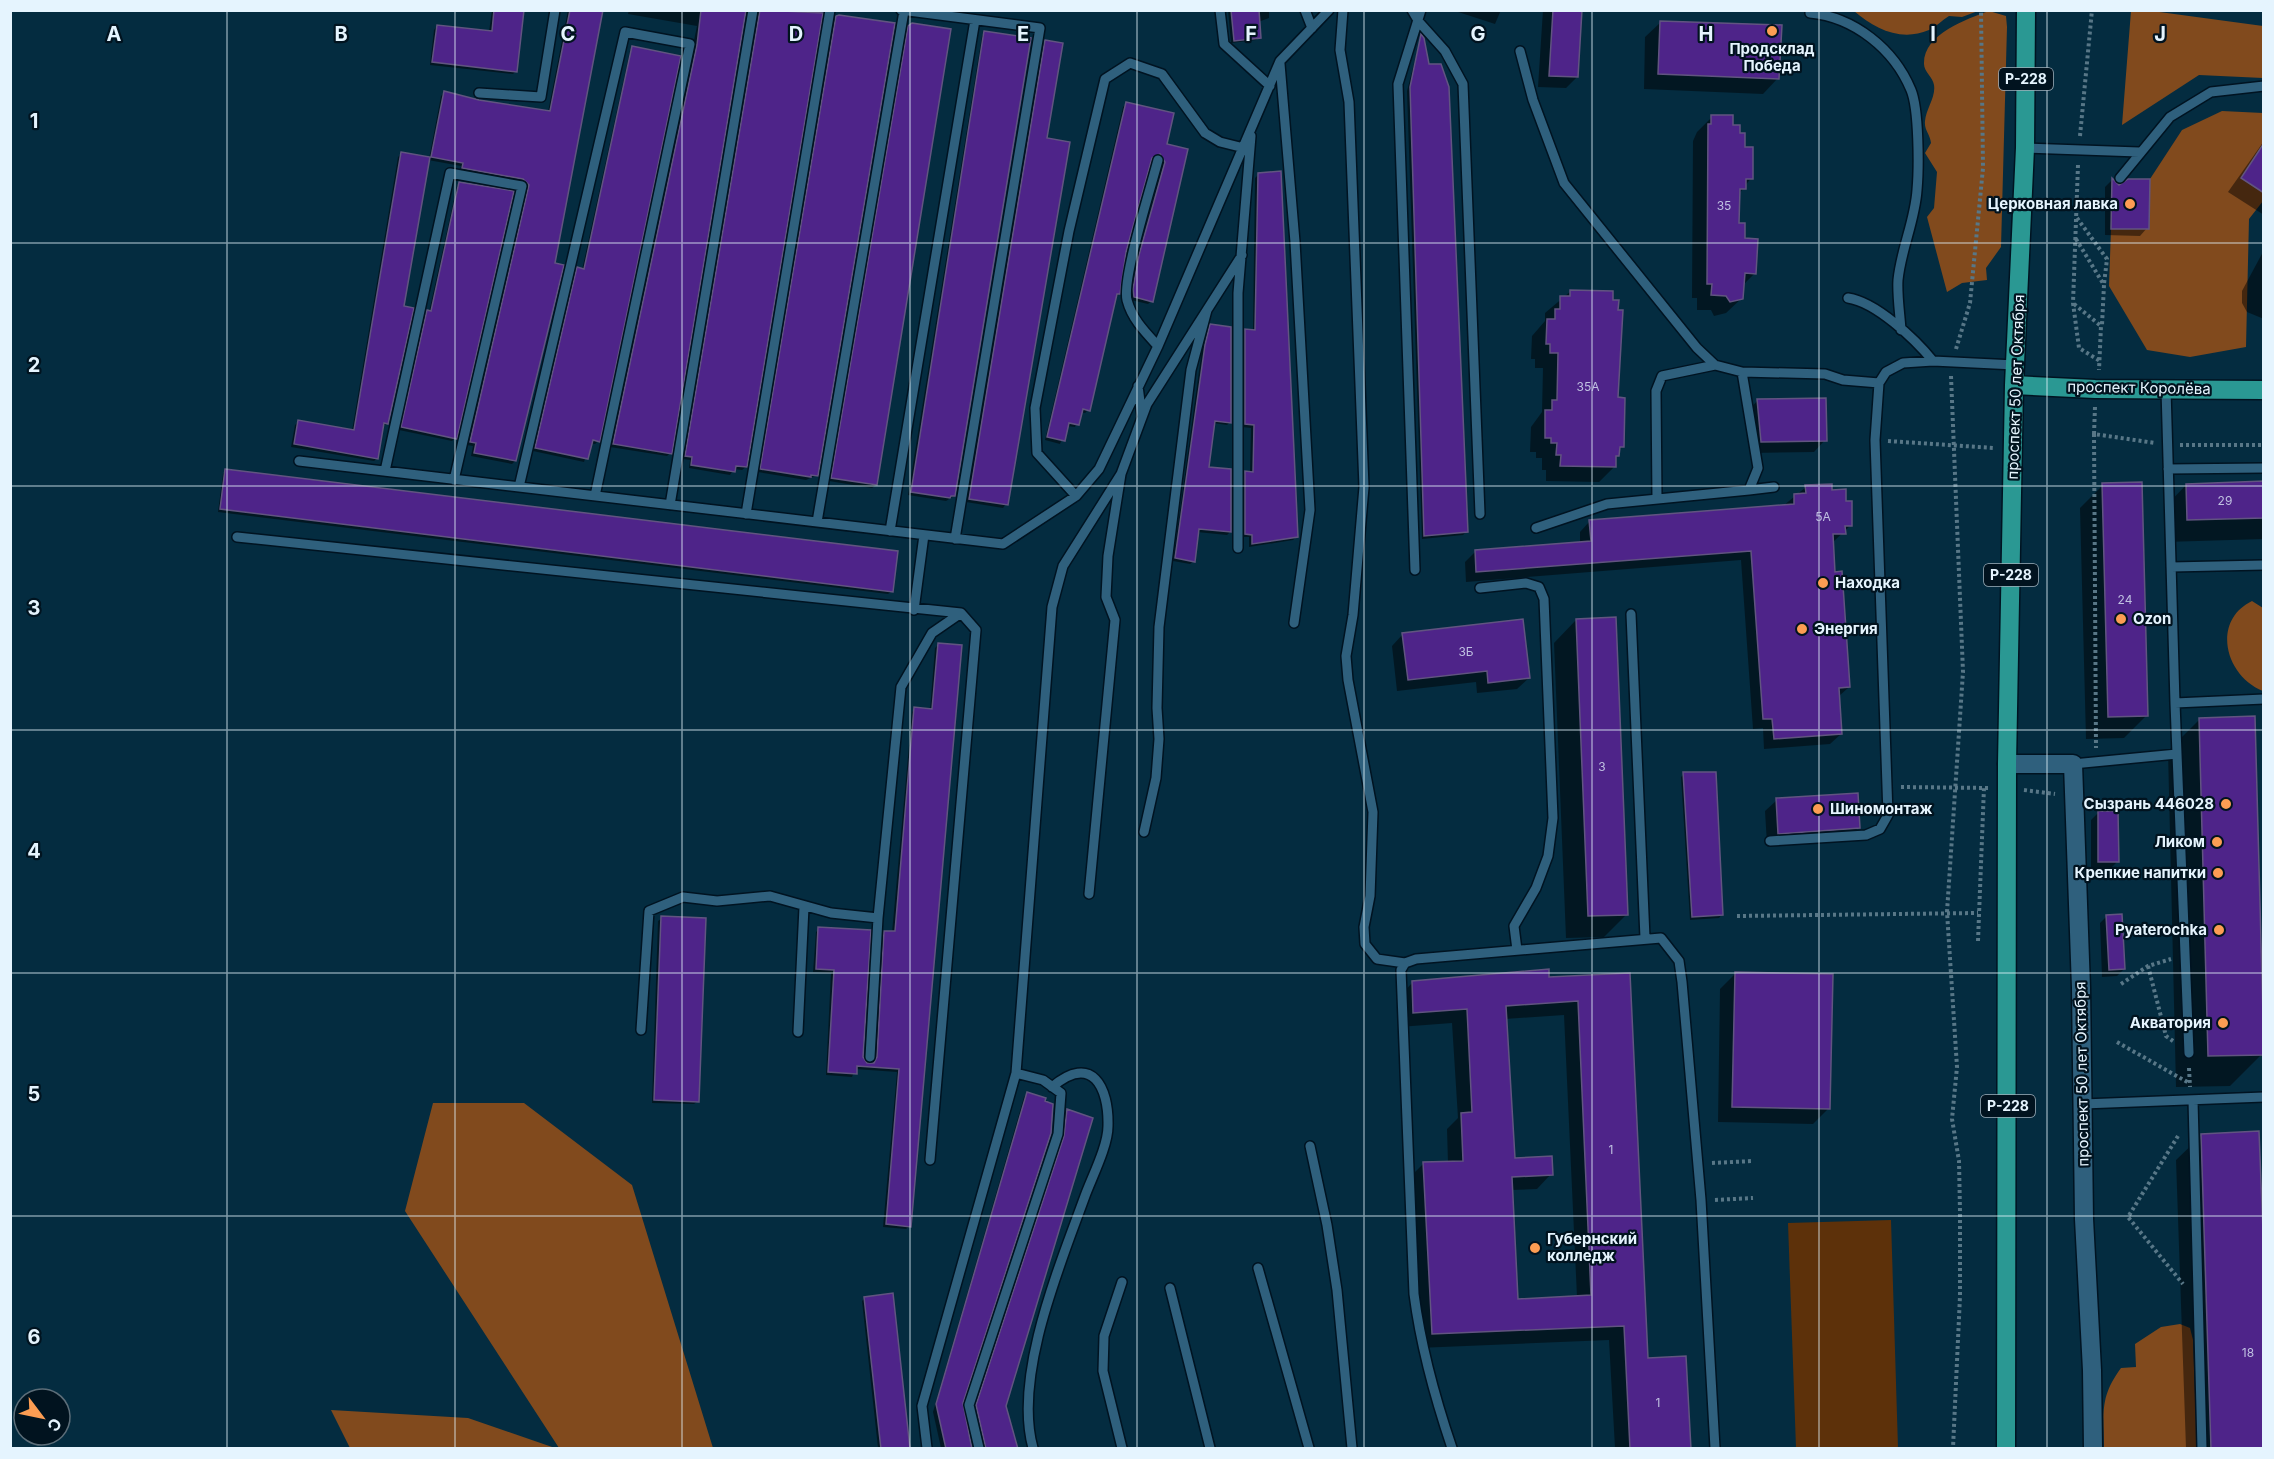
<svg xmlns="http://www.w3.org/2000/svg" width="2274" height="1459" viewBox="0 0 2274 1459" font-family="Inter,sans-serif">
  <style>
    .green { fill: #5d310a }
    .forest { fill: #814a1d }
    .shadow { fill: #0007; fill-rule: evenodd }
    .building { fill: #4e2489; stroke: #615480; stroke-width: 1.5; fill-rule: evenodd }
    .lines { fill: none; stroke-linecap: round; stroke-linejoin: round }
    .service-casing { stroke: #001321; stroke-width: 12 }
    .minor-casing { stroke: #001321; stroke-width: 21 }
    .primary-casing { stroke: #001321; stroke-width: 21 }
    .path { stroke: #587787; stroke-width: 4; stroke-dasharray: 3 3; stroke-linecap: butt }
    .service { stroke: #2f607d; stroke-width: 9 }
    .minor { stroke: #2f607d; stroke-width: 18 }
    .primary { stroke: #2a9893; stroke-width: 18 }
    .grid { fill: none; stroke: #e5f4fe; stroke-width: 1.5; stroke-opacity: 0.55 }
    .poi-dot { fill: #fc9d53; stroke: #01131f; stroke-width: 2 }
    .labels { text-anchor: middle; stroke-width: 4.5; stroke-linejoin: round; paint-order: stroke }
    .number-label { font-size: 12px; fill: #bfc0e1 }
    .shield { fill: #01131f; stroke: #a1b0bb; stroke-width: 1.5 }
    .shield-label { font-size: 14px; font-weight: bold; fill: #e5f4fe }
    .poi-label { font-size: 15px; font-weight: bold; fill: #e5f4fe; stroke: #01131f; text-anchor: end }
    .street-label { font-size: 15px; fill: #e5f4fe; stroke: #01131f }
    .grid-label { font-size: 20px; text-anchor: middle; font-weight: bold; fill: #e5f4fe; stroke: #01131f; stroke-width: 4.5; stroke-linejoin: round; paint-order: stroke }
  </style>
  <rect width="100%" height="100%" fill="#042c40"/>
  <!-- green -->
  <path class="green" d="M1891,1220l7,228h-102l-8,-225z"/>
  <!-- forest -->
  <path class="forest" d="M1854,11h124l-16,6 -13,-1c-7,4 -13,11 -20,14 -28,12 -54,-1 -75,-19z
    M1989,11l17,5 1,11 -6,220 -15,21 1,12 -25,3 -15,9 -20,-75 7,-9 3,-36 -12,-19 6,-10c-1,-9 -7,-13 -6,-22 1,-12 11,-24 9,-36 -1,-8 -10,-13 -10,-21 -1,-30 43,-45 65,-53z
    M2131,11h21l111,15v52l-64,-3 -77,50z
    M2222,111l41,2v88l-14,18 -3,128 -56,10 -43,-7 -38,-64 2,-57h38l1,-50 32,-49z
    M2252,601l11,7v83c-38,-15 -52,-70 -11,-90z
    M433,1103h91l108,82 81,263h-154l-154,-237z
    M2180,1324l10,4 3,12 4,108h-93c0,-35 -5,-50 17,-80l15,-1 -1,-23 26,-17z
    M331,1410l137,8 87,30h-205z"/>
  <!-- shadow -->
  <path class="shadow" d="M492,10h31l-7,61 -3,3 -83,-9 4,-35 3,-4 52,6z
    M568,10h34l-49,254 9,2 -47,195 -3,3 -41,-8 2,-10 -6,-1 59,-257 -66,-17 1,-5 -33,-6 -25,147 -16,117 -5,2 -5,32 -3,3 -83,-14 4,-22 3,-3 54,9 46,-274 3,-3 28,5 12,-63 4,-4 33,9 70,11z
    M629,10l116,1 -75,442 -3,3 -57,-9 87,-421 -69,-12z
    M760,10h34l27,5 -75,452 -4,3 -8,-1 -4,6 -41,-7 1,-8 -7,-1 74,-442z
    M1228,10h41v8l-11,4 1,15 -3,3 -25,3z
    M1452,10h49l-6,14z
    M1543,10h38l-4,67 -11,11 -28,-1z
    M837,17l-20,458 -11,5 -48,-8 75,-452z
    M1661,22l117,56 -15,16 -119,-5 1,-52z
    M912,24l-36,461 -4,3 -43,-7 77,-451z
    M985,33l-31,463 -8,5 -38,-6 74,-459z
    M1421,36l45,496 -3,3 -41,4 -15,-448z
    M1045,42v98l-39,364 -3,4 -37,-6 76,-457z
    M633,47l-35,394 -3,3 -5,-1 -6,19 -51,-11 41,-179 4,-3 4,1 48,-219z
    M1126,104l39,41 21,5 -35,151 -3,3 -17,-4v-7l6,-34 25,-93 -6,-11 -6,4 -25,92 -6,43 -4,4 -27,112 -3,3 -4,-1 -6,15 -8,-1 -7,18 -15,-4 78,-333z
    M1712,117l19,9 13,22 7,30 -12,16 -2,30 18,49 -13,13v12l-16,15 -12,3 -3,-6h-14v-12h-5l1,-157 4,-9z
    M2264,141v74l-36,-23z
    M1258,175l38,362 -3,3 -44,7v-10h-7v-61l3,-3h5l1,-45 -9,-1v-93l3,-4 8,1 2,-153z
    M2112,180l35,48 -7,8 -35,-1v-48z
    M460,183l-5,255 -3,3 -53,-11 25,-115 5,-3 28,-126z
    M2264,250v69l-17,-7 -5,-9v-12z
    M1571,291l46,108 5,47 -8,14v7l-15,15 -53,-1v-11h-4v-12h-6v-6h-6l1,-25 11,-15 1,-44h-8v-9h-4l1,-23 13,-15v-8z
    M1211,326l19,96 -3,3 -14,-2 -6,45 23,64 -3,3 -30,-3 -3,29 -4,3 -17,-3 29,-212z
    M1758,400l67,40 -11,12 -64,1 -3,-41z
    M226,470l666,121 -4,3 -670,-82 5,-38z
    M2264,482v57l-99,3 -1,-34 22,-23z
    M2103,485l44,230 -23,23 -38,1 -6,-231z
    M1806,487l24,5 15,10 6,23 -19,18 17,144 -11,10 3,37 -11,10 -66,5 -1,-21 -10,1 -12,-169 -275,22 -1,-20 10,-10 105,-9v-11l10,-11 193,-15z
    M1576,620l51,294 -23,23 -38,1 -12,-295z
    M1403,634l126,44 -12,11 -40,4 -1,-11 -79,9 -5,-45z
    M938,645l-28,581 -4,3 -23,-2 14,-155 -42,-3 -3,8 -26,-2 5,-102 -18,-1 3,-40 3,-3 50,2 -7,126 3,7 7,1 9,-130 4,-3 7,1 20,-221 3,-3 15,1 5,-62z
    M2200,719l62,335 -32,32 -54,1 -8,-336z
    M1684,774l38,140 -3,4 -29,2 -9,-143z
    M1777,800l81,28 -11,11 -80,5 -2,-33z
    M2098,813l20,48 -8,8h-19v-49z
    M2107,916l17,53 -7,7 -15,1 -2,-54z
    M662,918l36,183 -4,3 -42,-1 6,-182z
    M1736,973l93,135 -16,16 -95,-2 2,-133z
    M1628,974l18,386 44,88h-75l-6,-108 -191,8 -9,-170 15,-15h24l-1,-34 11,-11 -6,-95 -53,4 -1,-29 14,-15zM1564,1015l13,282 -61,4 -5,-111 26,-1 14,-15 -37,-14 -9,-141z
    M1027,1094l-65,306 2,48h-23l-8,-36 91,-315z
    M1067,1110l24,9 -114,279 85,-257 2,-28z
    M2202,1135l62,313h-78l-10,-288z
    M865,1298l43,150h-30l-16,-147z"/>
  <!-- building -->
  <path class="building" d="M494,10h30l-7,62 -85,-10 5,-37 55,6z
    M570,10h33l-48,253 9,2 -48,196 -42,-8 2,-10 -6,-1 59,-257 -6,-6 -61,-11 1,-5 -32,-6 13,-66 35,9 71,11z
    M701,10h45l-74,444 -59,-10 84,-399z
    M760,10l63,3 -76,454 -11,-1 -1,6 -44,-7 1,-8 -7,-1z
    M1231,10h28l2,28 -27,3z
    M1553,10h29l-4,67 -29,-1z
    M839,15l56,8 -77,453 -7,-1v2l-51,-8 76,-453z
    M1660,21l122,4 -3,54 -121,-5z
    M912,23l39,6 -74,456 -46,-7 77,-452z
    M984,31l47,7 -76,458h-4l-1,2 -39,-6z
    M1421,34l3,4 5,26h12l8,23 19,445 -44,4 -14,-449z
    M1045,40l18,3 -16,95 23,4 -62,363 -39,-6z
    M632,46l49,10 -81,386 -7,-2 -5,19 -53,-11 42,-181 7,2z
    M1126,102l48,11 -7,31 21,5 -35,153 -19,-5 -1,-8 6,-34 26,-93 -5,-8 -8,4 -26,94 -6,42h-3l-27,117 -7,-2 -4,16 -10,-2 -4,18 -18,-4z
    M1711,115h22v10h7v8h5v14h8v32h-7v10h-6l-1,34h6v15l13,1 -2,35 -11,-1 -2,26 -13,3 -4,-6 -15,-1 1,-11h-5l1,-160h3z
    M2264,143v50l-23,-15z
    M401,152l29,5 -26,149 10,2 -26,116 -4,-1 -6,36 -84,-15 4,-24 56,10z
    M1281,171l17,366 -46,7v-9l-7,-1v-63l8,1 1,-47 -9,-1v-95l10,1 3,-157z
    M2112,178l7,7 9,-6h22l-1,50h-38z
    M459,182l55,9 -57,248 -56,-12 26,-117 4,1z
    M1570,290l43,1v9h6l-1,10h5l-5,87 7,1 -1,49h-4l-1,9h-3v11l-56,-1 1,-11h-5l1,-12h-6v-5h-6v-28h7v-10h5l1,-47h-8v-9h-4l1,-25h8v-10h5v-13h10z
    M1210,324l21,3v96l-16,-2 -6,46 22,2v63l-32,-3 -4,33 -20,-4 30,-213z
    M1826,398l1,43 -66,1 -4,-43z
    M225,469l673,82 -5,41 -673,-83z
    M2264,481v37l-77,2 -1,-36z
    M2142,482l6,234 -40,1 -6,-234z
    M1832,484v6l14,-1v12h6v25h-7l1,8h-13l2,38 7,-1 8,116 -11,1 3,46 -68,5 -2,-20h-9l-12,-168 -275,21 -1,-22 116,-9 -2,-21 205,-16v-10l12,-1 -1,-8z
    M1616,617l12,298 -40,1 -12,-297z
    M1523,619l7,59 -42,5 -1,-12 -79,9 -6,-47z
    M938,643l24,2 -51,582 -25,-3 13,-155 -42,-3v8l-29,-2 6,-102 -18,-1 2,-42 53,3 -8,127 4,6h7l3,-6 7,-126h11l19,-224 18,2z
    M2255,716l9,339 -56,1 -9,-338z
    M1683,772h33l7,143 -31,2z
    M1858,793l2,35 -82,6 -2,-36z
    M2098,811h20l1,51h-21z
    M2122,914l3,55 -16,1 -3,-55z
    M661,916l45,2 -7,184 -45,-2z
    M1549,969v8l81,-4 18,385 38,-2 5,93h-61l-6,-123 -192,8 -9,-172 40,-1 -2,-48 11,-1 -5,-103 -54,4 -1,-32zM1578,1001l13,294 -73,4 -6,-122 41,-2 -1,-19 -37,2 -9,-152z
    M1735,972l98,2 -3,135 -98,-2z
    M1027,1092l19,6 -1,3 8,3 -2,29 -88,270 9,46h-26l-10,-45z
    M1067,1109l26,9 -87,288 12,43h-32l-10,-44 88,-269z
    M2259,1131l5,127v191h-53l-10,-315z
    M893,1293l15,137 2,19h-29l-17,-152z"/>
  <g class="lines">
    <!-- service casing -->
    <g class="service-casing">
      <path id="service" d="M901,10l139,18 -85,511
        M1220,10l4,34 46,42
        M1305,10l7,18
        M1343,10l-3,40 9,52 15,385 -11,128 -7,41 2,24 25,132 -3,84 -6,31 1,17 12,15 28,4
        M1412,10l7,12 26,29 18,33 17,430
        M1810,13c44,4 84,36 101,77 8,19 8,78 6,100 -2,31 -16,59 -19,90 -1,16 2,34 3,50
        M1520,51l13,49 31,83 133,165 18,17 27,7
        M1280,64l15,178 15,268 -16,113
        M479,93l62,4 14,-87
        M2025,148l114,4
        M2120,178l50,-61 41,-25 53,-6
        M1848,298c28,4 67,41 85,63
        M1158,346c-13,-14 -26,-27 -31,-46 -5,-22 24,-113 31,-140
        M1138,386l4,31
        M2166,389l9,314 89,-4
        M299,461l704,83 73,-48 23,-27 59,-123 122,-285 49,-51
        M2168,469l96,-1
        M385,471l65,-298 72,13 -68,294
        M519,487l106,-455 65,12 -95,452
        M1749,490l25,-3
        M1076,496l-39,-43 -2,-45 34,-177 36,-152 25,-16 32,11 43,59 15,9 24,6
        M1657,499l-1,-108 6,-15 53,-11
        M670,505l83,-495
        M746,514l84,-504
        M817,522l87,-511
        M1536,528l71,-24 142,-14 9,-22 -16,-96 83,2 18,6 36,3
        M890,531l85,-511
        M237,537l724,76 -29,20 -31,54 -23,231 -8,139
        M1238,548v-255l13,-157
        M2171,567l93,-2
        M1415,570l-17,-486 23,-74
        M1480,588l46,-5 13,4 5,12 9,219 -5,38 -12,32 -22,38 3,24
        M914,610l10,-75
        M1631,614l14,324
        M2177,754l12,299
        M2073,764l104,-10 -2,-51
        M1144,832l12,-54 3,-39 -2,-31 2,-81 32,-257 16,-60 35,-55
        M1770,841l96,-6 14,-6 8,-14 -13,-375 4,-57 7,-11 17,-9 30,-2 82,4
        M1089,894l26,-274 -9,-23 2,-41 13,-82 26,-70 60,-94
        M641,1030l8,-119 34,-14 34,4 53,-5 61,17 47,5
        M798,1032l6,-125
        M2193,1100l9,348
        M2083,1104l181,-7
        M1310,1146l17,79 10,65 15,158
        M930,1160l46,-530 -15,-17
        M1258,1268l51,180
        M1122,1282l-18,54 -1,35 19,77
        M1170,1288l40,160
        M927,1448l-5,-42 94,-333 36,-466 11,-41 58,-92
        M979,1448l-10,-43 89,-271 3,-41 -18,-13 -27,-7
        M1033,1448c-20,-72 27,-183 52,-252 7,-19 23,-50 23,-70 1,-39 -16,-73 -56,-39
        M1452,1448c-17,-50 -31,-100 -38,-154l-13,-324 4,-7 11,-4 245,-21 18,23 3,21 19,218 14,248"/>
    </g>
    <!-- minor casing -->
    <g class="minor-casing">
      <path id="minor" d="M2007,764h66l8,224 3,231 8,151 1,78"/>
    </g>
    <!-- primary casing -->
    <g class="primary-casing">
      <path id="primary" d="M2014,385l81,4 169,1
        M2006,1448l1,-684 7,-379 11,-237 1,-138"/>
    </g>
    <!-- path -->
    <path class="path" d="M2080,136l12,-126
      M2078,165l-5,138 6,45 21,13
      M2077,218l30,41 -3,25
      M2076,239l28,46 -2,40
      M2074,304l27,22 -2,44
      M1956,349l14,-46 13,-135 -2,-158
      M1951,376l12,296 -16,240 10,155 -5,52 7,42 1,50v85l-7,152
      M2095,407l-1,27 61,9
      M2094,434l2,314
      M1888,441l106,7
      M2180,445h84
      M1901,787l89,1
      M2024,790l31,4
      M1737,916l241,-3
      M1978,941l6,-154
      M2148,966l18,70 7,5
      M2121,984l27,-18 23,-7
      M2117,1042l72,41
      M2189,1068l1,19
      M2178,1136l-50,81 55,67
      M1712,1163l41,-2
      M1715,1200l38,-2"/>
    <!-- service -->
    <use href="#service" class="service"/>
    <!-- minor -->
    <use href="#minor" class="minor"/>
    <!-- primary -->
    <use href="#primary" class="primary"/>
  </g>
  <!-- grid -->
  <path class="grid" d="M227,10v1438M455,10v1438M682,10v1438M910,10v1438M1137,10v1438M1364,10v1438M1592,10v1438M1819,10v1438M2047,10v1438M10,243h2254M10,486h2254M10,730h2254M10,973h2254M10,1216h2254"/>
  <!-- markers -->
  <g class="poi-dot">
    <circle cx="1772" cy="31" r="6"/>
    <circle cx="2130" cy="204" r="6"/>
    <circle cx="1823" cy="583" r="6"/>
    <circle cx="2121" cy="619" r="6"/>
    <circle cx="1802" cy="629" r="6"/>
    <circle cx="2226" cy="804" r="6"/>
    <circle cx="1818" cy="809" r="6"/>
    <circle cx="2217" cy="842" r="6"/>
    <circle cx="2218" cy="873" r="6"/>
    <circle cx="2219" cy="930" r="6"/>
    <circle cx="2223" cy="1023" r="6"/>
    <circle cx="1535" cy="1248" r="6"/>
  </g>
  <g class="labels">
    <!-- number labels -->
    <g class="number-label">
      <text x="1724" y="210">35</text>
      <text x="1588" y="391">35А</text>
      <text x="2225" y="505">29</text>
      <text x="1823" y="521">5А</text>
      <text x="2125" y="604">24</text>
      <text x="1466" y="656">3Б</text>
      <text x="1602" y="771">3</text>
      <text x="1611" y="1154">1</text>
      <text x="2248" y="1357">18</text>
      <text x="1658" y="1407">1</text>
    </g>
    <!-- shield labels -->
    <g class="shield">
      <rect x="1999" y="68" width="54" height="22" rx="4.5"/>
      <rect x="1984" y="564" width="54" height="22" rx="4.5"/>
      <rect x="1981" y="1095" width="54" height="22" rx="4.5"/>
    </g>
    <g class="shield-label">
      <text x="2026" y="84">Р-228</text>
      <text x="2011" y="580">Р-228</text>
      <text x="2008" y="1111">Р-228</text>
    </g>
    <!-- poi labels -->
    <g class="poi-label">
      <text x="1772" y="54" text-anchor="middle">Продсклад<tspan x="1772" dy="17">Победа</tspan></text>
      <text x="2118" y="209">Церковная лавка</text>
      <text x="1835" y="588" text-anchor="start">Находка</text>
      <text x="2133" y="624" text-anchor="start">Ozon</text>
      <text x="1814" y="634" text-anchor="start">Энергия</text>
      <text x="2214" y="809">Сызрань 446028</text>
      <text x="1830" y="814" text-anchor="start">Шиномонтаж</text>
      <text x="2205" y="847">Ликом</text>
      <text x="2206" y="878">Крепкие напитки</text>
      <text x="2207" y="935">Pyaterochka</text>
      <text x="2211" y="1028">Акватория</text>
      <text x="1547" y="1244" text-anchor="start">Губернский<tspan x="1547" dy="17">колледж</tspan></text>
    </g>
    <!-- street labels -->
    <g class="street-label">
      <text transform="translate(2016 387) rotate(-88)" y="5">проспект 50 лет Октября</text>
      <text transform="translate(2139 388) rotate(1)" y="5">проспект Королёва</text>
      <text transform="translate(2082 1074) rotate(-91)" y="5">проспект 50 лет Октября</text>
    </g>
  </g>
  <g class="grid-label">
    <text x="114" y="41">A</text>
    <text x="341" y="41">B</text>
    <text x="568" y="41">C</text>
    <text x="796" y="41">D</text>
    <text x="1023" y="41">E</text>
    <text x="1251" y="41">F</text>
    <text x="1478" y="41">G</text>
    <text x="1706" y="41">H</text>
    <text x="1933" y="41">I</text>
    <text x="2160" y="41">J</text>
    <text x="34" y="128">1</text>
    <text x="34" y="372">2</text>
    <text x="34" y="615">3</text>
    <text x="34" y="858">4</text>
    <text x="34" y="1101">5</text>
    <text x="34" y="1344">6</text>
  </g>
  <!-- border -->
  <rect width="2274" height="1459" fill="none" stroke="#e5f4fe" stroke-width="24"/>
  <!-- north arrow -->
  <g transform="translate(42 1417) rotate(122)"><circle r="28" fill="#01131f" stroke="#5c6d78" stroke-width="1.5"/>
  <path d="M0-4.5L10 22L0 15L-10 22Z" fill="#fc9d53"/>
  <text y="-9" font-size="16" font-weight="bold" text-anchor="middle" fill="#e5f4fe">С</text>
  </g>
</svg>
